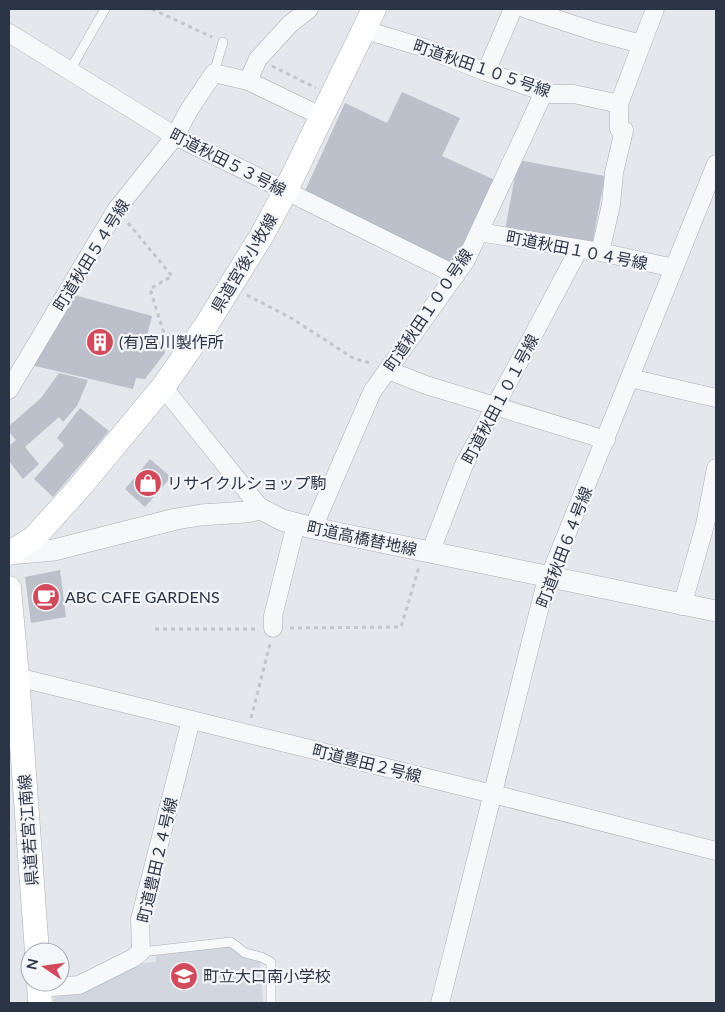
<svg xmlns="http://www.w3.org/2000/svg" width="725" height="1012" viewBox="0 0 725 1012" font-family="Lato,'Noto Sans JP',sans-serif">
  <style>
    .built { fill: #d2d6de }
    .building { fill: #bbc0ca }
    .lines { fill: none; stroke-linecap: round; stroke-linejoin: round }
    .service-casing { stroke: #a9aeb7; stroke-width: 10 }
    .minor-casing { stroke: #a9aeb7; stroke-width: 19 }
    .tertiary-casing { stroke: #a9aeb7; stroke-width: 22 }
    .secondary-casing { stroke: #a9aeb7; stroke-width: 25 }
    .path { stroke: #c2c5cb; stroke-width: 3; stroke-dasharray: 4 4; stroke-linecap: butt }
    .service { stroke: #f7f8fa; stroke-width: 9 }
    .minor { stroke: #f7f8fa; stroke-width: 18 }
    .tertiary { stroke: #f7f8fa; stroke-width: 21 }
    .secondary { stroke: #fff; stroke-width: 24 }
    .labels { text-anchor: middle; stroke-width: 4.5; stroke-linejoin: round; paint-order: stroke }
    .street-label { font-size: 16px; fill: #2b3445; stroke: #f4f6f9 }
    .poi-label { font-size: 16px; fill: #2b3445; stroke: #f4f6f9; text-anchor: start }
  </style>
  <rect width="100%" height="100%" fill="#e4e7ec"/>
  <!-- built -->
  <path class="built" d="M230,946l30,14 3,43h-209v-9l75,-29 27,-3v-8z"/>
  <!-- building -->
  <path class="building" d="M402,92l58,26 -18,38 55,25 -40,87 -154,-73 42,-92 42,20z
    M518,160l87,16 -13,69 -87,-15z
    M74,295l78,21 -6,24 17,3 2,10 -20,26 -9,-1 -3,11 -102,-24z
    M59,373l29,7 -11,26 -14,16 -4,-5 -34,30 14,17 -16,15 -14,-18v-15l7,-6 -7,-8v-6l32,-28z
    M80,408l29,23 -56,66 -19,-18 30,-34 -7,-7z
    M150,459l21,18 -26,30 -20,-18z
    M60,570l6,47 -35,6 -6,-46z"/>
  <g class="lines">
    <!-- service casing -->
    <g class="service-casing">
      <path id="service" d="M70,70l35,-61
        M214,73l9,-31
        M141,952l90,-10 14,11 16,4 10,5v41"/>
    </g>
    <!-- minor casing -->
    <g class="minor-casing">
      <path id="minor" d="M526,9l70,23 45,12
        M365,30l60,18 61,24 65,22h23l45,10 36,-95
        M9,33l166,103 281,139
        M486,72l27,-63
        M248,81l10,-22 32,-35 19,-15
        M479,232l121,20 74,16
        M600,252l11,-47 3,-32 10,-43 -5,-1v-25
        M388,370l38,15 180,55
        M630,378l86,20
        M163,387l98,122
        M9,390l107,-180 59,-74 14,-26 25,-37 34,8 75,36
        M313,528l59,-136 94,-132 78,-168
        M430,553l34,-88 115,-216
        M682,606l23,-81 11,-57
        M273,628v-12l23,-92
        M17,677l476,117 223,57
        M39,988l40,-3 54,-27 8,-6 -1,-33 51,-199
        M440,1003l104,-413 172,-426"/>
    </g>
    <!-- tertiary casing -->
    <g class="tertiary-casing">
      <path id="tertiary" d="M9,554l45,-4 122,-31 25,-4 45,-3 15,-3 21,11 31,8 403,83"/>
    </g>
    <!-- secondary casing -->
    <g class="secondary-casing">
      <path id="secondary" d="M9,553l25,-15 45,-50 84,-101 42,-60 57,-92 23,-43 89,-183
        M9,588l8,89 20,275
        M39,982l1,21"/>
    </g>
    <!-- path -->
    <path class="path" d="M152,9l60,28
      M272,66l44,22
      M128,223l44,53 -22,13 18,57
      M247,295l44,23 62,40 20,6
      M290,628l111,-1 18,-60
      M155,629h101
      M251,718l19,-74"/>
    <!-- service -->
    <use href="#service" class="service"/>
    <!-- minor -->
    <use href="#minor" class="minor"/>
    <!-- tertiary -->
    <use href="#tertiary" class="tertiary"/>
    <!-- secondary -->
    <use href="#secondary" class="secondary"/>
  </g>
  <!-- icons -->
  <defs>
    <g id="building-disc" transform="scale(1.4375)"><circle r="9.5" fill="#d1495b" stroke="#f4f6f9"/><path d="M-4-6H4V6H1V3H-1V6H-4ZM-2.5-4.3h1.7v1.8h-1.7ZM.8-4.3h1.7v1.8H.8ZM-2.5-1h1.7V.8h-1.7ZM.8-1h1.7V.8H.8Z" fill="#fff"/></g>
    <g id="shop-disc" transform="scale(1.4375)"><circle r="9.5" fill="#d1495b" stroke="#f4f6f9"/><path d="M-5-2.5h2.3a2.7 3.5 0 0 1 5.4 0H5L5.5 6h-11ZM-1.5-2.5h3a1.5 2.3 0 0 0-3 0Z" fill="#fff"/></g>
    <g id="cafe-disc" transform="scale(1.4375)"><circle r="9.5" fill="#d1495b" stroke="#f4f6f9"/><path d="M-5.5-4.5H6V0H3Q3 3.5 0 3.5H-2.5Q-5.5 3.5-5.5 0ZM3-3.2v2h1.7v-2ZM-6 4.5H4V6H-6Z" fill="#fff"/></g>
    <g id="school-disc" transform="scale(1.4375)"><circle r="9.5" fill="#d1495b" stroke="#f4f6f9"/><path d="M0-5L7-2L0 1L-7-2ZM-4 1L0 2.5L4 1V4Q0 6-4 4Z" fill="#fff"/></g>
  </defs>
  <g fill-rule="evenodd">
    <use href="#building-disc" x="100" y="342"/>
    <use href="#shop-disc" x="148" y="483"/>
    <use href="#cafe-disc" x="46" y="597"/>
    <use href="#school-disc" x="184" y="976"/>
  </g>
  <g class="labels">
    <!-- street labels -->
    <g class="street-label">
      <text transform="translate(482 68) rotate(19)" y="6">町道秋田１０５号線</text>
      <text transform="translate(228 162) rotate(27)" y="6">町道秋田５３号線</text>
      <text transform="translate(577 250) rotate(11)" y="6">町道秋田１０４号線</text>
      <text transform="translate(91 255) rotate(-58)" y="6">町道秋田５４号線</text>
      <text transform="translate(244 263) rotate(-59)" y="6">県道宮後小牧線</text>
      <text transform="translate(428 310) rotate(-56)" y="6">町道秋田１００号線</text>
      <text transform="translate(500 399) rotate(-62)" y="6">町道秋田１０１号線</text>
      <text transform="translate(362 538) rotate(12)" y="6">町道高橋替地線</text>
      <text transform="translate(564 547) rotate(-69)" y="6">町道秋田６４号線</text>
      <text transform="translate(367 763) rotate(14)" y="6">町道豊田２号線</text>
      <text transform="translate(28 830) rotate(-94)" y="6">県道若宮江南線</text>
      <text transform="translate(157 860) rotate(-77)" y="6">町道豊田２４号線</text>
    </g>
    <!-- poi labels -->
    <g class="poi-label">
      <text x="119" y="348">(有)宮川製作所</text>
      <text x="167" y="489">リサイクルショップ駒</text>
      <text x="65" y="603">ABC CAFE GARDENS</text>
      <text x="203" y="982">町立大口南小学校</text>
    </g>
  </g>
  <!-- border -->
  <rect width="725" height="1012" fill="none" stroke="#2b3445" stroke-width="20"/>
  <!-- north arrow -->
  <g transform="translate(45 967) rotate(283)"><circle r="24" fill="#f4f6f9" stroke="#a4a8b1"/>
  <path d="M0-4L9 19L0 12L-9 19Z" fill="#d1495b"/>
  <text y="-8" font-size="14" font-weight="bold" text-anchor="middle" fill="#2b3445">N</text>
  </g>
</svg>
